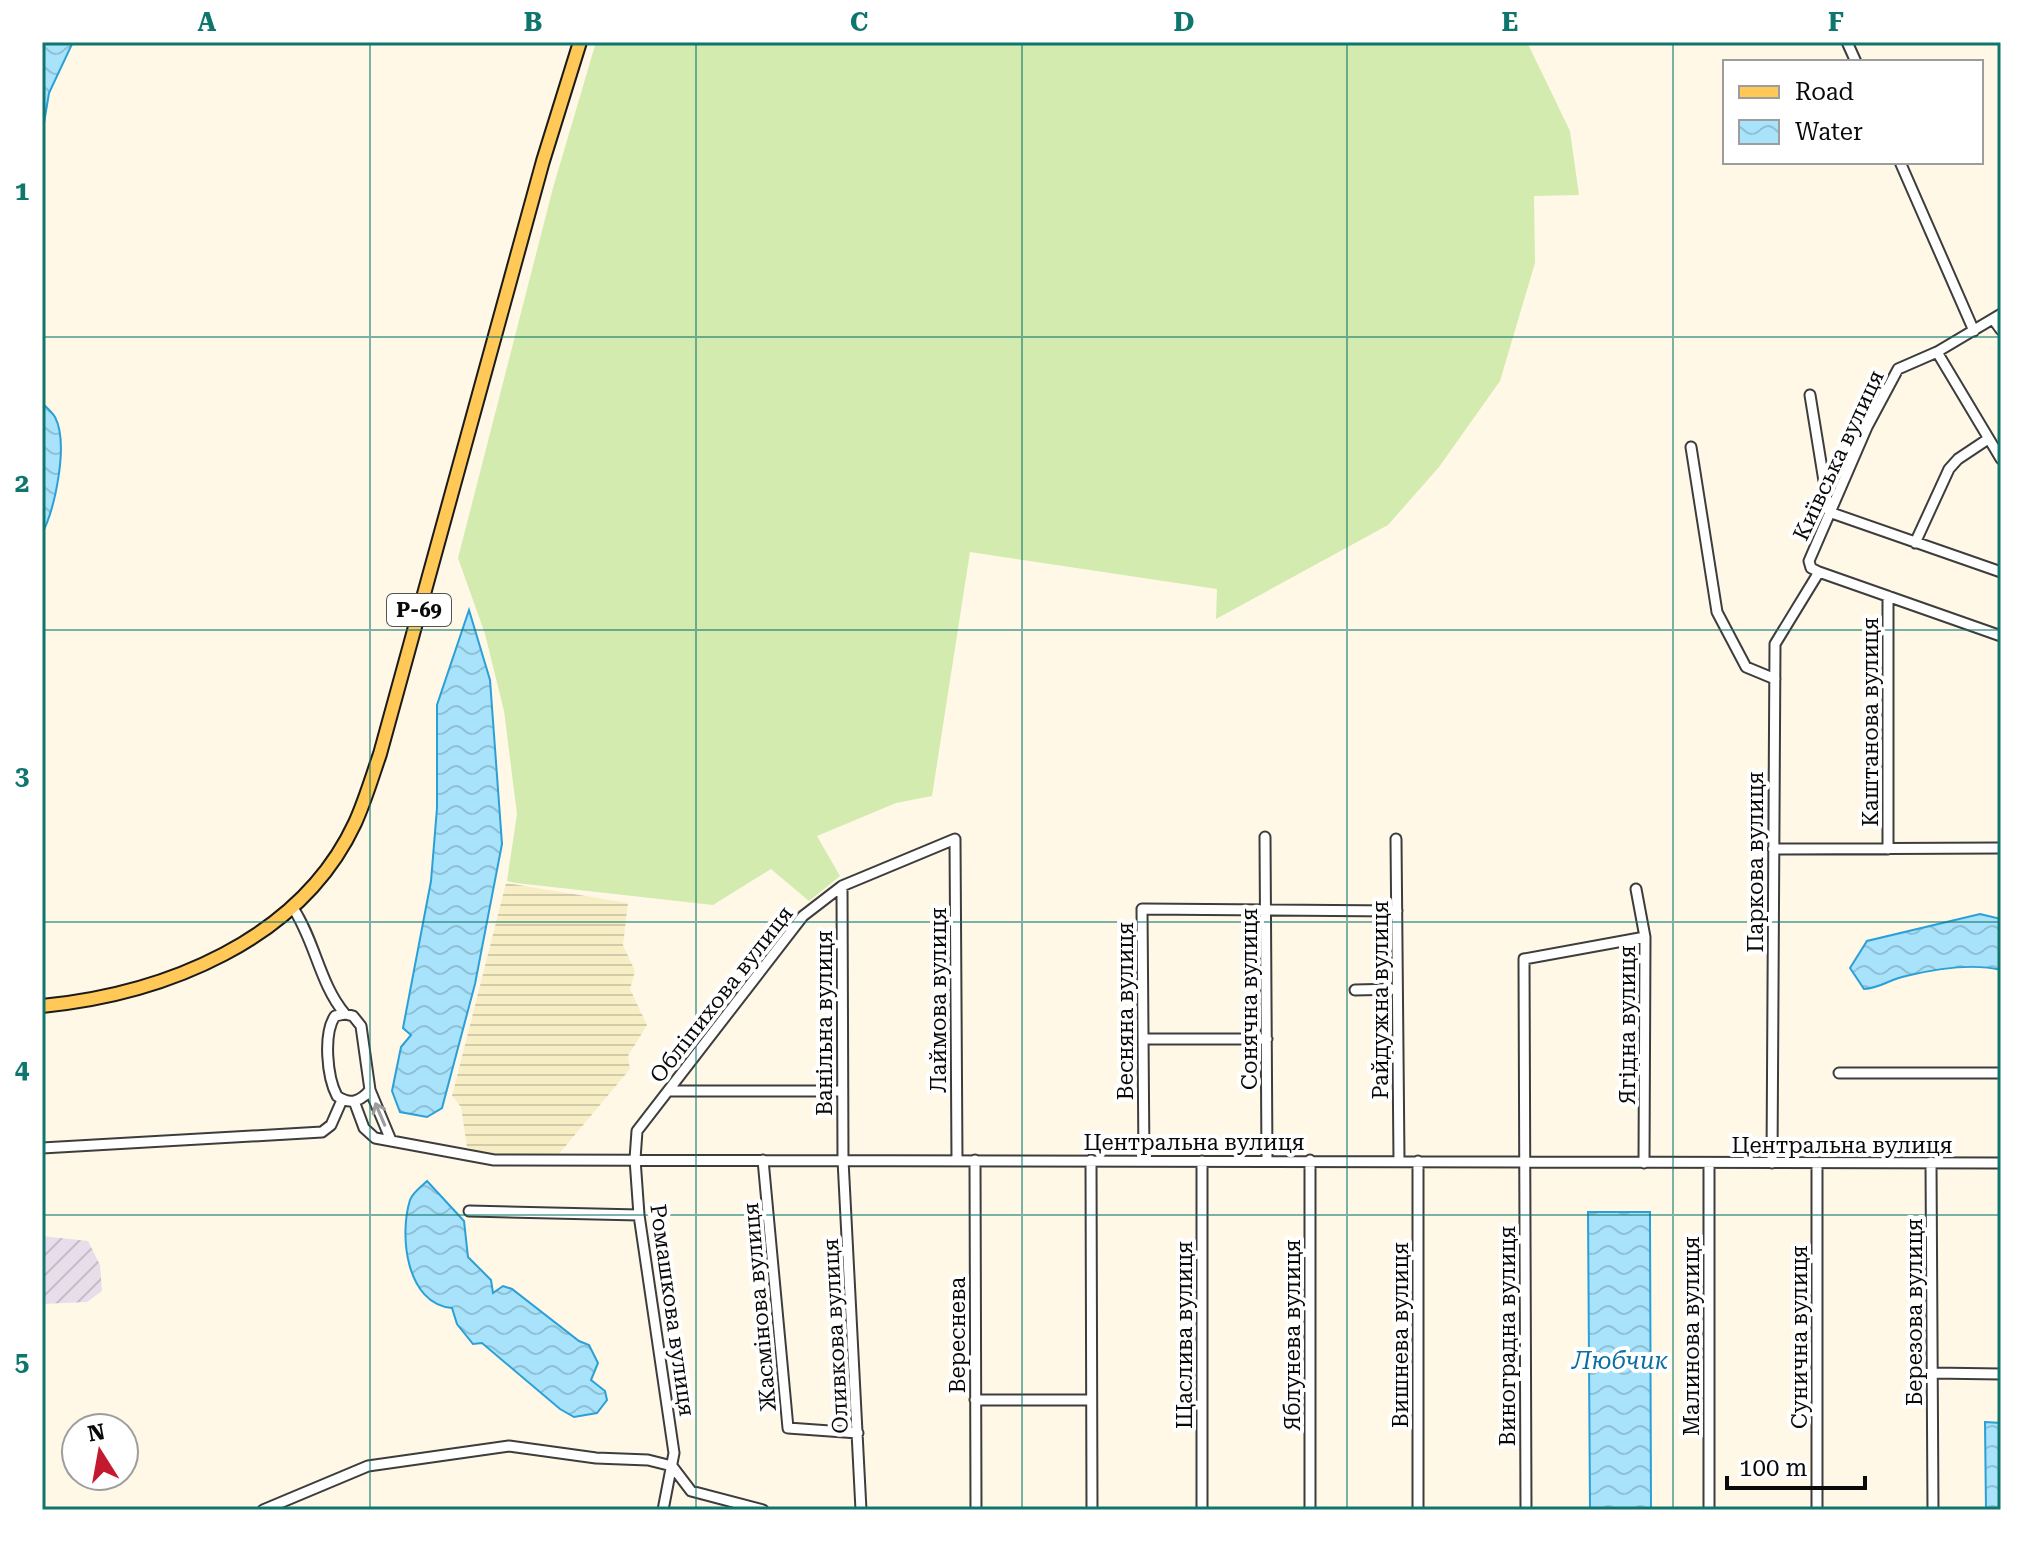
<svg xmlns="http://www.w3.org/2000/svg" width="2043" height="1552" viewBox="0 0 2043 1552" font-family="'Roboto Serif',serif">
  <style>
    .industrial { fill: url(#industrial-furrows) }
    .farmland { fill: url(#farmland-rules) }
    .grass { fill: #d3ebaf }
    .water { fill: url(#water-waves); stroke: #2aa0d7; stroke-width: 2 }
    .lines { fill: none; stroke-linecap: round; stroke-linejoin: round }
    .minor-casing { stroke: #3d3d3d; stroke-width: 13 }
    .major-casing { stroke: #1b1b1b; stroke-width: 16 }
    .minor { stroke: #fff; stroke-width: 9 }
    .major { stroke: #ffc857; stroke-width: 12 }
    .oneway { stroke: #9d9d9d }
    .grid { fill: none; stroke: #0f766e; stroke-width: 2; stroke-opacity: 0.55 }
    .labels { text-anchor: middle; stroke-width: 8; stroke-linejoin: round; paint-order: stroke }
    .shield { fill: #fff; stroke: #545454; stroke-width: 2 }
    .shield-label { font-size: 20px; font-weight: bold; fill: #0a0a0a }
    .street-label { font-size: 22px; fill: #0a0a0a; stroke: #fff }
    .water-label { font-size: 24px; font-style: italic; fill: #0c6ea3; stroke: #fff }
    .neatline { fill: none; stroke: #0f766e; stroke-width: 3 }
    .grid-label { font-size: 26px; text-anchor: middle; font-weight: bold; fill: #0f766e }
  </style>
  <defs>
    <pattern id="industrial-furrows" width="10" height="10" patternUnits="userSpaceOnUse" patternTransform="scale(2)"><rect width="10" height="10" fill="#e8ddea"/><path d="M-1 1l2-2M0 10L10 0M9 11l2-2" fill="none" stroke="#c6bcc7"/></pattern>
    <pattern id="farmland-rules" width="6" height="5" patternUnits="userSpaceOnUse" patternTransform="scale(2)"><rect width="6" height="5" fill="#f7eec6"/><path d="M0 2.5h6" fill="none" stroke="#d2cba9"/></pattern>
    <pattern id="water-waves" width="16" height="10" patternUnits="userSpaceOnUse" patternTransform="scale(2)"><rect width="16" height="10" fill="#a8e2fb"/><path d="M0 5q4-4 8 0t8 0" fill="none" stroke="#8fc1d6"/></pattern>
  </defs>
  <rect width="100%" height="100%" fill="#fff8e7"/>
  <!-- industrial -->
  <path class="industrial" d="M42,1236l46,5 12,24 2,26 -15,11 -45,2z"/>
  <!-- farmland -->
  <path class="farmland" d="M506,883l122,20 -5,42 12,26 -5,18 17,36 -19,31 2,13 -72,86h-72l-19,-8 -6,-40 -9,-11z"/>
  <!-- grass -->
  <path class="grass" d="M596,42h931l43,89 9,64 -45,1 1,67 -35,118 -61,86 -51,58 -172,94 1,-30 -247,-37 -38,244 -36,7 -79,33 23,40 -31,25 -38,-32 -58,36 -197,-22 -9,-2 10,-67 -13,-103 -19,-77 -27,-76 95,-370z"/>
  <!-- water -->
  <path class="water" d="M42,42h31l-24,51 -7,42z
    M42,403c4,4 10,9 13,14 14,27 0,91 -13,117z
    M469,610l21,70 12,164 -27,140 -33,124 -15,9 -27,-5 -8,-21 9,-44 10,-12 -8,-7 28,-147 6,-73v-103z
    M1980,914l21,5v51c-29,-7 -66,-1 -95,6 -16,3 -25,12 -42,13l-14,-21 17,-27z
    M427,1181l37,40 4,36 23,23 2,13 10,-7 9,3 67,52 10,4 9,18 -7,17 14,11 2,9 -10,13 -23,4 -14,-8 -78,-66 -9,1 -16,-20 -5,-16c-46,-4 -53,-73 -42,-108 3,-8 11,-13 17,-19z
    M1588,1212h62l1,298h-61z
    M1985,1422l16,1v87h-15z"/>
  <g class="lines">
    <!-- minor casing -->
    <g class="minor-casing">
      <path id="minor" d="M1847,42l9,20
        M1900,162l74,169
        M2001,314l-64,38 -39,17 -31,58 -58,134 2,7 8,4 182,64
        M1993,319l8,11
        M1937,352l64,107
        M1810,395l19,117 172,60
        M1691,447l26,165 29,55 29,12
        M1915,543l34,-74 9,-10 30,-20
        M1265,837l2,323
        M1396,839l3,321
        M1773,849l228,-1
        M1888,849v-253
        M842,886l1,274 18,350
        M1636,889l9,48 -1,226
        M293,908c22,33 27,77 52,106
        M1355,990l42,-1
        M345,1014l8,2 8,10 9,64c-10,12 -20,15 -33,6 -10,-19 -14,-62 -2,-80z
        M1143,1039h124
        M1839,1073h162
        M370,1090l20,48
        M669,1091h173
        M354,1101l10,27 11,10 119,22 1507,3
        M42,1148l280,-16 9,-7 11,-25
        M763,1160l25,268 70,5
        M975,1160l1,350
        M1091,1160l1,350
        M1144,1161l-2,-252 255,2
        M1202,1161v349
        M1931,1162l2,348
        M1772,1163l3,-519 44,-72
        M1817,1164v346
        M469,1211l170,4
        M1932,1373l69,1
        M975,1400h116
        M672,1466l19,25 72,19
        M263,1510l105,-44 141,-20 87,12 52,2 24,6
        M663,1510l11,-57 -35,-238 -4,-56 2,-28 166,-215 39,-30 113,-47 2,321
        M1310,1510v-350
        M1418,1510v-349
        M1526,1510l-2,-551 121,-22
        M1709,1510v-347"/>
    </g>
    <!-- major casing -->
    <g class="major-casing">
      <path id="major" d="M42,1006c122,-12 258,-65 313,-183 10,-22 17,-46 25,-69l163,-593 37,-119"/>
    </g>
    <!-- minor -->
    <use href="#minor" class="minor"/>
    <!-- major -->
    <use href="#major" class="major"/>
  </g>
  <!-- one-way arrows -->
  <defs><path id="oneway-shaft" d="M-6 0H5M1.5-3L5.5 0L1.5 3" fill="none" stroke-width="1.6" stroke-linecap="round" stroke-linejoin="round" transform="scale(2)"/></defs>
  <use class="oneway" href="#oneway-shaft" transform="translate(380 1114) rotate(-113)"/>
  <!-- grid -->
  <path class="grid" d="M370,42v1468M696,42v1468M1022,42v1468M1347,42v1468M1673,42v1468M42,337h1959M42,630h1959M42,922h1959M42,1215h1959"/>
  <g class="labels">
    <!-- shield labels -->
    <rect class="shield" x="387" y="594" width="64" height="32" rx="6"/>
    <g class="shield-label">
      <text x="419" y="617">Р-69</text>
    </g>
    <!-- street labels -->
    <g class="street-label">
      <text transform="translate(1838 455) rotate(-65)" y="8">Київська вулиця</text>
      <text transform="translate(1870 722) rotate(-90)" y="8">Каштанова вулиця</text>
      <text transform="translate(1755 862) rotate(-90)" y="8">Паркова вулиця</text>
      <text transform="translate(721 994) rotate(-52)" y="8">Обліпихова вулиця</text>
      <text transform="translate(1249 999) rotate(-90)" y="8">Сонячна вулиця</text>
      <text transform="translate(938 1000) rotate(-90)" y="8">Лаймова вулиця</text>
      <text transform="translate(1380 1000) rotate(-90)" y="8">Райдужна вулиця</text>
      <text transform="translate(1125 1011) rotate(-90)" y="8">Весняна вулиця</text>
      <text transform="translate(824 1023) rotate(-90)" y="8">Ванільна вулиця</text>
      <text transform="translate(1627 1025) rotate(-90)" y="8">Ягідна вулиця</text>
      <text x="1194" y="1150">Центральна вулиця</text>
      <text x="1842" y="1153">Центральна вулиця</text>
      <text transform="translate(759 1307) rotate(-95)" y="8">Жасмінова вулиця</text>
      <text transform="translate(673 1310) rotate(82)" y="8">Ромашкова вулиця</text>
      <text transform="translate(1914 1312) rotate(-90)" y="8">Березова вулиця</text>
      <text transform="translate(957 1335) rotate(-90)" y="8">Вереснева</text>
      <text transform="translate(1184 1335) rotate(-90)" y="8">Щаслива вулиця</text>
      <text transform="translate(1292 1335) rotate(-90)" y="8">Яблунева вулиця</text>
      <text transform="translate(1400 1335) rotate(-90)" y="8">Вишнева вулиця</text>
      <text transform="translate(835 1336) rotate(-93)" y="8">Оливкова вулиця</text>
      <text transform="translate(1507 1336) rotate(-90)" y="8">Виноградна вулиця</text>
      <text transform="translate(1691 1336) rotate(-90)" y="8">Малинова вулиця</text>
      <text transform="translate(1799 1337) rotate(-90)" y="8">Сунична вулиця</text>
    </g>
    <!-- water labels -->
    <g class="water-label">
      <text x="1620" y="1369">Любчик</text>
    </g>
  </g>
  <!-- border -->
  <rect width="2043" height="1552" fill="none" stroke="#ffffff" stroke-width="88"/>
  <!-- legend -->
  <rect x="1723" y="60" width="260" height="104" fill="#ffffff" stroke="#9d9d9d" stroke-width="2"/>
  <rect x="1739" y="86" width="40" height="12" fill="#ffc857" stroke="#9d9d9d" stroke-width="2"/>
  <text x="1795" y="100" font-size="24" fill="#0a0a0a">Road</text>
  <rect x="1739" y="120" width="40" height="24" fill="url(#water-waves)" stroke="#9d9d9d" stroke-width="2"/>
  <text x="1795" y="140" font-size="24" fill="#0a0a0a">Water</text>
  <!-- north arrow -->
  <g transform="translate(100 1452) rotate(349)"><circle r="38" fill="#ffffff" stroke="#9d9d9d" stroke-width="2"/>
  <path d="M0-6L14 30L0 20L-14 30Z" fill="#c31a30"/>
  <text y="-12" font-size="22" font-weight="bold" text-anchor="middle" fill="#0a0a0a">N</text>
  </g>
  <!-- scale -->
  <path d="M1727 1476v12h138v-12" fill="none" stroke="#0a0a0a" stroke-width="4"/>
  <text x="1739" y="1476" font-size="24" fill="#0a0a0a" stroke="#ffffff" stroke-width="6" paint-order="stroke">100 m</text>
  <rect x="44" y="44" width="1955" height="1464" class="neatline"/>
  <g class="grid-label">
    <text x="207" y="31">A</text>
    <text x="533" y="31">B</text>
    <text x="859" y="31">C</text>
    <text x="1184" y="31">D</text>
    <text x="1510" y="31">E</text>
    <text x="1836" y="31">F</text>
    <text x="22" y="200">1</text>
    <text x="22" y="492">2</text>
    <text x="22" y="785">3</text>
    <text x="22" y="1078">4</text>
    <text x="22" y="1371">5</text>
  </g>
</svg>
